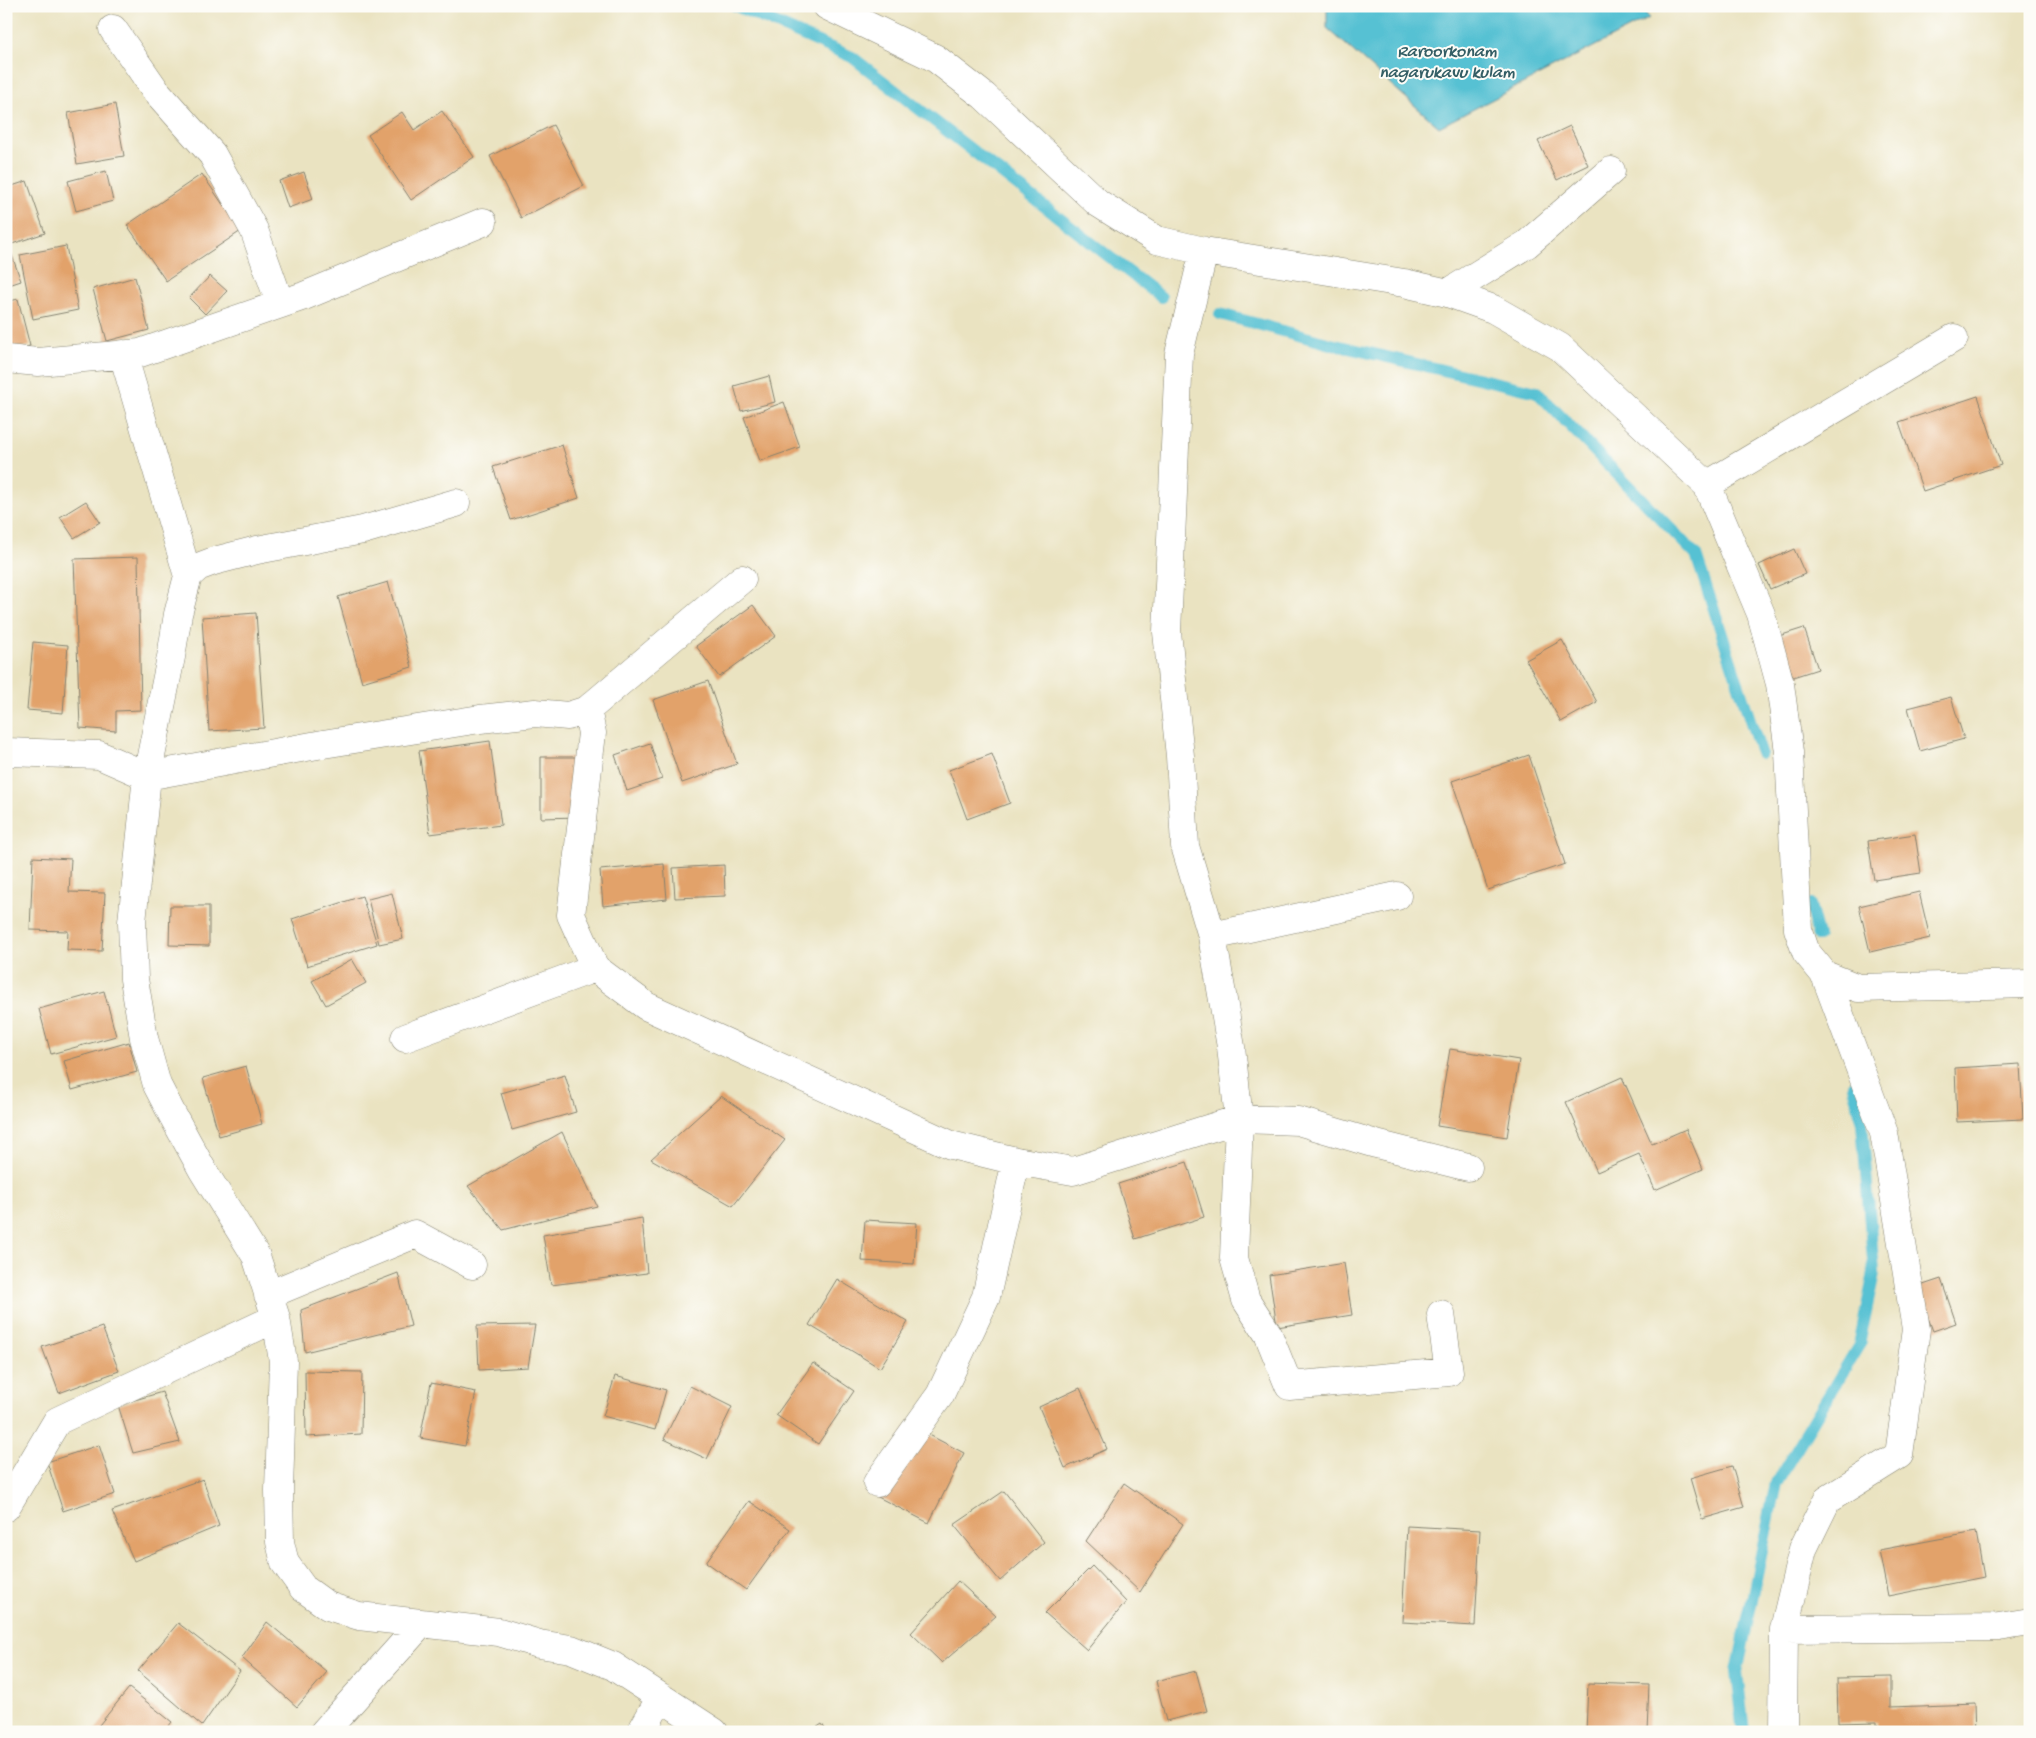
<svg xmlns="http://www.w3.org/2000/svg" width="2036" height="1738" viewBox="0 0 2036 1738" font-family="'Gochi Hand',sans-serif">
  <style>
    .water { fill: #57c1d3; stroke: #3a6e78 }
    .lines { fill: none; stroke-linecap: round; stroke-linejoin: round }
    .stream { stroke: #57c1d3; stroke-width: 12 }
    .building { fill: #e2a26b }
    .minor-casing { stroke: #83806e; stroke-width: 29 }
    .minor { stroke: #fff; stroke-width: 28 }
    .labels { text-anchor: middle; stroke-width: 4; stroke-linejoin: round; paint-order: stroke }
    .water-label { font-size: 18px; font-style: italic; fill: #345e65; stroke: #fdfcf7 }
  </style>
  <rect width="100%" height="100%" fill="#fdfcf7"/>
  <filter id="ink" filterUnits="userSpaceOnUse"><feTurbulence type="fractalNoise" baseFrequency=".02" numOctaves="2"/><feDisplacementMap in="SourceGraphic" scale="10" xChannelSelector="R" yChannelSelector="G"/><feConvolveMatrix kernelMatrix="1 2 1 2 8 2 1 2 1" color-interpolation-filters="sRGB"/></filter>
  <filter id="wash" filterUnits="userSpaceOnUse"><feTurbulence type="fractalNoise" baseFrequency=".0096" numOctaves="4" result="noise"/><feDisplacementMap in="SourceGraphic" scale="20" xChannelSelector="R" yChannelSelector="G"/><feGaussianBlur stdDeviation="1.12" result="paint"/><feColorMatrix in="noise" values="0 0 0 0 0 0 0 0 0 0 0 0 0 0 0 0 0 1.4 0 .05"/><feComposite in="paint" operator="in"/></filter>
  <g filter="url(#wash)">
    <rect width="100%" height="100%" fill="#eae3c1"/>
    <!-- water -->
    <path class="water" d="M1327,6h314l8,12 -210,109 -112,-99z"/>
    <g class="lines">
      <!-- stream -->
      <path class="stream" d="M736,6l116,51 309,240
        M1220,314l111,30 206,48 159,163 65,198
        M1810,905l8,31
        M1744,1732l-7,-60 39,-189 83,-138 15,-72 -12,-150 -9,-38"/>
    </g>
    <g id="blocks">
      <!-- building -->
      <path class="building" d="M115,104l9,52 -47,8 -9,-51z
        M442,111l32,46 -63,43 -43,-65 34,-23 12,18z
        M553,125l31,61 -63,32 -31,-62z
        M1570,126l18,39 -31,15 -19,-39z
        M106,171l7,30 -37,10 -8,-30z
        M304,172l9,27 -25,9 -9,-27z
        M202,174l39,57 -75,50 -39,-56z
        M27,181l18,52 -39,13v-58z
        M66,246l12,64 -45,9 -13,-64z
        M10,250l11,31 -15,5v-34z
        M210,276l17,15 -22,23 -16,-16z
        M135,277l14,53 -42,11 -14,-52z
        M18,299l12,47 -24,6v-50z
        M769,376l6,26 -34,9 -7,-25z
        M1978,396l23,69 -78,26 -24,-69z
        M784,402l16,45 -40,14 -16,-44z
        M562,445l17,53 -68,22 -18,-53z
        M86,501l14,21 -26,16 -14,-21z
        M1794,549l11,25 -35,15 -11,-24z
        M138,557l3,153 -25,1v20l-36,-3 -6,-169z
        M388,582l24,85 -50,15 -24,-85z
        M753,605l23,31 -57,41 -23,-31z
        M256,613l8,115 -55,3 -7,-114z
        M1804,628l14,41 -25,8 -14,-41z
        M1562,640l35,62 -36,20 -35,-62z
        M33,642l35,3 -5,68 -36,-3z
        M708,681l29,83 -55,19 -29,-83z
        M1951,697l13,42 -44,12 -12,-43z
        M490,741l11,84 -71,9 -11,-83z
        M650,743l12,36 -35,12 -12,-36z
        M992,754l18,49 -43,16 -18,-49z
        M1529,755l36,109 -77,26 -36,-109z
        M541,757h37l1,60 -38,1z
        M1915,834l6,39 -47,7 -6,-39z
        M33,857l38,2 -2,33 36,1 -3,58 -35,-1 1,-19 -38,-1z
        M664,864l3,35 -64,7 -3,-36z
        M724,865l1,31 -50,2 -2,-30z
        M1919,892l11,46 -60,14 -11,-46z
        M392,893l11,46 -24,5 -11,-45z
        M362,896l15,48 -70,22 -15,-47z
        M170,906h39v40l-40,-1z
        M352,959l14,24 -40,22 -14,-24z
        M104,991l12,45 -65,18 -12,-45z
        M129,1042l8,30 -65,18 -8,-29z
        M1450,1049l69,11 -12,77 -70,-11z
        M2020,1064l3,55 -66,3 -2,-54z
        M246,1066l16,58 -43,12 -16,-58z
        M565,1075l11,37 -64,18 -11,-37z
        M1622,1077l30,67 34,-15 17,40 -48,21 -16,-36 -42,18 -31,-70z
        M721,1096l64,44 -52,66 -82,-47z
        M562,1132l35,74 -94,24 -35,-44z
        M1187,1162l17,55 -69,22 -17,-55z
        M642,1218l5,55 -96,12 -8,-50z
        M865,1220l52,3 -3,41 -52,-3z
        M1344,1263l8,52 -75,12 -8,-52z
        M398,1273l13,53 -106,26 -4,-42z
        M837,1279l71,43 -28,46 -71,-43z
        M1941,1279l15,44 -23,8 -16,-44z
        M535,1325l-7,42 -49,3 -2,-44z
        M102,1327l17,44 -60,22 -17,-46z
        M813,1363l41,28 -36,53 -42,-29z
        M305,1371l57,1 -1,62 -55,3z
        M615,1376l51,14 -11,40 -52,-14z
        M431,1383l45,9 -11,54 -45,-8z
        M690,1386l42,21 -25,52 -43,-20z
        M1080,1388l27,61 -42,19 -26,-61z
        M162,1392l18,50 -47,11 -15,-48z
        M908,1424l56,29 -35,70 -57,-29z
        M99,1445l16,49 -52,17 -16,-49z
        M1732,1466l12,41 -42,12 -12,-41z
        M203,1479l16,47 -85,35 -22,-50z
        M1124,1483l59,41 -43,68 -54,-51z
        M1004,1491l40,51 -44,39 -46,-56z
        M749,1501l41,28 -44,61 -40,-28z
        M1407,1526l73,4 -5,96 -73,-4z
        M1976,1532l8,45 -96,19 -9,-46z
        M1092,1566l34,36 -39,48 -42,-37z
        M958,1581l38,35 -54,47 -31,-30z
        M267,1622l60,50 -30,35 -55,-49z
        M178,1623l62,48 -38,55 -64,-55z
        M1196,1671l11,40 -41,10 -10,-40z
        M1891,1677v30l84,-3 1,28h-99v-10l-39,1 -1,-45z
        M1588,1683l61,2 -2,47h-61z
        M129,1688l43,34 -8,10 -69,-2z
        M822,1724l5,8h-17z"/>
    </g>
  </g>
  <g filter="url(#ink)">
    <use href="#blocks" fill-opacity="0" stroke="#83806e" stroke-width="1"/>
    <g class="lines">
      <!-- minor casing -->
      <g class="minor-casing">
        <path id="minor" d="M827,6l108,52 49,38 114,107 59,37 47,11 200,32 44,10 45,16 67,38 147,138 54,129 19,70 9,68 9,177 8,23 19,23 33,13 172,-4
          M113,29l43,62 56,63 42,76 26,73
          M1448,293l79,-49 84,-73
          M123,354l65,222
          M6,359l32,3 102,-9 164,-57 179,-74
          M1707,485l247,-147
          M456,503l-93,27 -106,20 -43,11 -16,6 -10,9 -10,38 -7,43 -24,119 -15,146 2,57 10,59 13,47 15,29 30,55 54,87 20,62 7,43 -4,129 1,52 5,21 18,25 25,18 31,10 140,16 40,12 32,5 42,17 101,66
          M587,710l155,-131
          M6,752l93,3 48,21 176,-32 157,-25 55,-6 33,3 19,-6 5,23 -21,182 24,53 51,38 305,139 65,16 57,10 166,-52 -8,-72 -19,-111 -27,-90 -5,-90 -13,-124 12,-278 25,-103
          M1212,936l185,-40
          M405,1038l190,-70
          M268,1295l147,-61 57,31
          M1441,1314l8,58 -160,14 -21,-52 -22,-34 -12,-42 5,-139 59,2 78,23 92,23
          M877,1483l63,-88 46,-98 30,-136
          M6,1507l51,-86 219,-103
          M1784,1629l215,-2 31,-5
          M324,1732l97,-108
          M641,1732l20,-35
          M1783,1732l1,-103 19,-80 24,-49 72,-45 17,-126 -32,-196 -59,-158"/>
      </g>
      <!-- minor -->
      <use href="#minor" class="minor"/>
    </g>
  </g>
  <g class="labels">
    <!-- water labels -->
    <g class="water-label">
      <text x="1447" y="56">Raroorkonam<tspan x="1447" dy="21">nagarukavu kulam</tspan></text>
    </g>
  </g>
  <!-- margin -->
  <rect width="2036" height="1738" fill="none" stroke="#fdfcf7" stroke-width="25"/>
</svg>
